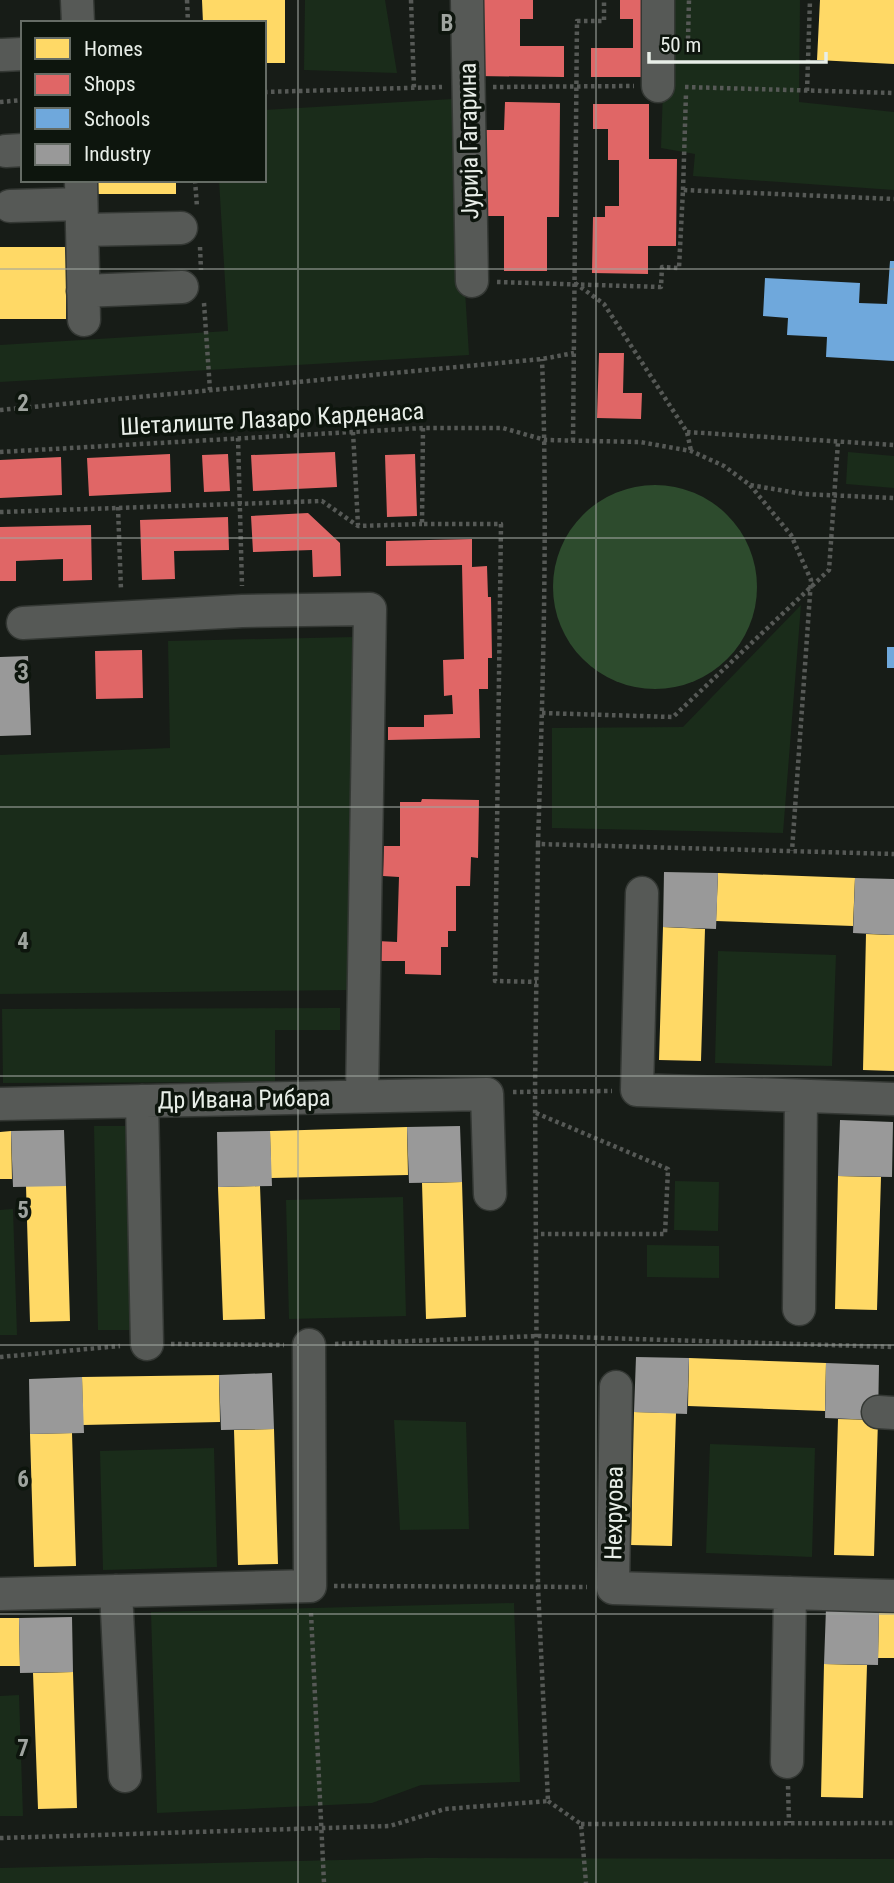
<svg xmlns="http://www.w3.org/2000/svg" width="894" height="1883" viewBox="0 0 894 1883" font-family="'Roboto Condensed',sans-serif">
  <style>
    .green { fill: #1a2c1a }
    .forest { fill: #2d4b2d }
    .homes { fill: #ffd966 }
    .shops { fill: #e06666 }
    .schools { fill: #6fa8dc }
    .industry { fill: #999 }
    .lines { fill: none; stroke-linecap: round; stroke-linejoin: round }
    .minor-casing { stroke: #343834; stroke-width: 35 }
    .path { stroke: #565956; stroke-width: 4.5; stroke-dasharray: 3.5 3.5; stroke-linecap: butt }
    .minor { stroke: #565956; stroke-width: 32 }
    .grid { fill: none; stroke: #9fa49f; stroke-width: 2; stroke-opacity: 0.55 }
    .labels { text-anchor: middle; stroke-width: 7; stroke-linejoin: round; paint-order: stroke }
    .street-label { font-size: 24px; fill: #e8eee8; stroke: #0d150d }
    .grid-label { font-size: 23px; text-anchor: middle; font-weight: bold; fill: #9fa49f; stroke: #0d150d; stroke-width: 7; stroke-linejoin: round; paint-order: stroke }
  </style>
  <rect width="100%" height="100%" fill="#171c17"/>
  <!-- green -->
  <path class="green" d="M305,0h80l12,73 -93,-3z
    M666,0h134l-1,102 95,10v78l-201,-14 2,-22 -34,-6z
    M453,99l16,256 -469,27v-37l228,-14 -9,-151h45v-70z
    M848,452l46,4v32l-48,-4z
    M801,605l-18,228 -231,-5v-100l131,-1z
    M354,637l-1,353 -353,4v-239l170,-7 -2,-107z
    M718,951l118,4 -4,111 -117,-3z
    M340,1008v22h-65v52l-272,1 -1,-74z
    M94,1126h36l4,204h-36z
    M675,1181l44,1 -1,49 -44,-1z
    M403,1197l3,119 -117,3 -3,-119z
    M13,1209l4,126h-17v-125z
    M647,1245l72,1v32l-72,-1z
    M394,1420l72,2 3,107 -69,1z
    M710,1444l105,4 -3,109 -106,-4z
    M214,1448l3,119 -114,3 -3,-119z
    M514,1603l6,179 -99,3 -49,18 -215,10 -6,-201z
    M19,1695l4,121h-23v-120z
    M426,1858l468,1v24h-894v-15z"/>
  <!-- forest -->
  <path class="forest" d="M553 587a102 102 0 1 1 204 0a102 102 0 1 1-204 0Z"/>
  <!-- homes -->
  <path class="homes" d="M202,0h83v63h-21v-40h-61z
    M820,0h74v64l-77,-4z
    M94,180h82v14h-82z
    M0,247h66v72h-66z
    M718,873l137,5 -2,48 -137,-5z
    M663,927l42,2 -4,132 -42,-1z
    M866,934l28,1v136l-31,-1z
    M407,1127l1,48 -137,3 -1,-47z
    M11,1131l1,48h-12v-47z
    M838,1176l43,1 -4,133 -42,-1z
    M462,1182l4,135 -40,2 -4,-136z
    M26,1186h40l4,135 -40,1z
    M260,1186l5,133 -42,1 -5,-133z
    M689,1358l137,5 -1,48 -137,-5z
    M219,1375l1,47 -137,3 -1,-48z
    M634,1412l42,1 -4,133 -41,-1z
    M838,1419l40,1 -4,136 -40,-1z
    M274,1429l4,135 -40,1 -4,-135z
    M72,1433l4,133 -42,1 -4,-133z
    M879,1610l15,1v47h-16z
    M0,1618h19l1,48h-20z
    M824,1664l43,1 -4,133 -42,-1z
    M73,1672l4,136 -39,1 -5,-136z"/>
  <!-- shops -->
  <path class="shops" d="M477,0h56v19h-13v27h44v31l-87,-1z
    M620,0h28v77h-57v-29h42v-29h-13z
    M505,102l55,1 -1,114h-12v54h-43v-55h-27l1,-86h26z
    M593,104h56v55h28l-1,87h-28v28l-56,-1 1,-56h12v-11h14v-46h-11v-31h-15z
    M599,353h25l-1,40h19l-1,26 -44,-1z
    M335,452l2,35 -84,4 -2,-36z
    M170,454l1,38 -82,4 -2,-38z
    M228,454l2,37 -26,1 -2,-37z
    M415,454l2,62 -30,1 -2,-62z
    M61,457l1,38 -62,3v-38z
    M308,513l32,30 1,33 -28,1 -1,-27 -59,2 -2,-36z
    M228,517l1,33 -55,1 1,28 -33,1 -2,-60z
    M91,525l1,55 -29,1v-22l-47,2v20h-16v-54z
    M472,539v28l15,-1 1,31h3l1,61h-4v31h-9l1,49 -92,2v-13h36v-12l29,-1 -1,-19 -8,1 -1,-36 21,-1 -2,-94 -76,1v-25z
    M142,650l1,48 -47,1 -1,-48z
    M422,799l57,1 -1,58 -7,-1 -1,29h-14v45h-8v16h-7v28l-36,-1v-13h-28v-20l20,1 2,-65 -16,-1 1,-30h16v-44h21z"/>
  <!-- schools -->
  <path class="schools" d="M890,261h4v100l-68,-4 1,-20 -40,-2 1,-17 -25,-2 2,-38 95,5 -1,20 28,1z
    M887,647h7v21h-7z"/>
  <!-- industry -->
  <path class="industry" d="M28,656l3,79 -31,1v-79z
    M664,872l54,1 -2,56 -53,-2z
    M855,878l39,1v56l-41,-2z
    M840,1120l53,2 -1,55 -54,-1z
    M460,1126l2,56 -53,1 -2,-56z
    M64,1130l2,56 -53,1 -2,-56z
    M270,1131l2,55 -54,1 -1,-55z
    M636,1357l53,1 -2,56 -53,-2z
    M826,1363l53,2 -1,55 -53,-2z
    M272,1373l2,56 -53,1 -2,-55z
    M82,1377l2,56 -54,1 -1,-55z
    M826,1608l53,2 -1,55 -54,-1z
    M72,1617l1,55 -53,1 -1,-55z"/>
  <g class="lines">
    <!-- minor casing -->
    <g class="minor-casing">
      <path id="minor" d="M77,0l1,23
        M467,0l5,281
        M2,55l21,-1
        M658,86v-86
        M6,151l17,-1
        M81,180l3,140
        M10,206l71,-2
        M82,230l99,-2
        M83,291l99,-4
        M23,623l219,-12 128,-2 -8,487
        M642,893l-5,197 257,9
        M142,1101l5,243
        M0,1104l487,-10 3,100
        M799,1309l2,-213
        M616,1387l-3,201 281,8
        M878,1412l16,1
        M116,1591l9,185
        M0,1594l310,-8 -1,-241
        M787,1762l3,-169"/>
    </g>
    <!-- path -->
    <path class="path" d="M187,0l1,23
      M411,0l3,88
      M688,39l1,-39
      M493,87l141,-1
      M685,87l209,6
      M807,91l3,-91
      M264,92l178,-5
      M0,102l23,-2
      M195,180l2,27
      M683,190l3,-97
      M200,247l1,23
      M497,282l164,5 1,-20 17,1 4,-78 211,9
      M575,283l29,21 83,128 4,19
      M204,303l6,87
      M0,410l542,-51 32,-6
      M423,428l-1,96h79l-6,457 42,1
      M353,432l5,93
      M687,432l207,13
      M238,438l4,148
      M573,441l4,-420h27v-21
      M0,452l423,-24h80l42,12 95,2 51,9 33,15 26,19 53,9 91,4
      M750,485l41,50 20,45 -19,271
      M118,507l3,83
      M0,512l322,-11 36,25 64,-2
      M542,713l131,4 156,-147 9,-128
      M538,844c5,-162 10,-324 4,-485
      M513,1092l99,-1
      M536,1113l132,56 -3,65h-128
      M171,1344l113,1
      M335,1344l203,-8 356,11
      M0,1357l120,-11
      M334,1586l253,1
      M311,1613l13,270
      M788,1786l1,37
      M548,1801l33,23 5,59
      M581,1824l313,-1
      M0,1838l390,-12 55,-17 103,-8 -10,-214 -3,-496 3,-247 356,10"/>
    <!-- minor -->
    <use href="#minor" class="minor"/>
  </g>
  <!-- grid -->
  <path class="grid" d="M298,0v1883M596,0v1883M0,269h894M0,538h894M0,807h894M0,1076h894M0,1345h894M0,1614h894"/>
  <g class="labels">
    <!-- street labels -->
    <g class="street-label">
      <text transform="translate(469 141) rotate(-91)" y="8">Јурија Гагарина</text>
      <text transform="translate(272 419) rotate(-3)" y="8">Шеталиште Лазаро Карденаса</text>
      <text transform="translate(244 1099) rotate(-1)" y="8">Др Ивана Рибара</text>
      <text transform="translate(614 1513) rotate(-89)" y="8">Нехруова</text>
    </g>
  </g>
  <g class="grid-label">
    <text x="447" y="31">B</text>
    <text x="23" y="411">2</text>
    <text x="23" y="680">3</text>
    <text x="23" y="949">4</text>
    <text x="23" y="1218">5</text>
    <text x="23" y="1487">6</text>
    <text x="23" y="1756">7</text>
  </g>
  <!-- legend -->
  <rect x="21" y="21" width="245" height="161" fill="#0d150d" stroke="#656c65" stroke-width="2"/>
  <rect x="35" y="38" width="35" height="21" fill="#ffd966" stroke="#656c65" stroke-width="2"/>
  <text x="84" y="56" font-size="21" fill="#e8eee8">Homes</text>
  <rect x="35" y="74" width="35" height="21" fill="#e06666" stroke="#656c65" stroke-width="2"/>
  <text x="84" y="91" font-size="21" fill="#e8eee8">Shops</text>
  <rect x="35" y="108" width="35" height="21" fill="#6fa8dc" stroke="#656c65" stroke-width="2"/>
  <text x="84" y="126" font-size="21" fill="#e8eee8">Schools</text>
  <rect x="35" y="144" width="35" height="21" fill="#999999" stroke="#656c65" stroke-width="2"/>
  <text x="84" y="161" font-size="21" fill="#e8eee8">Industry</text>
  <!-- scale -->
  <path d="M649 52v10h177v-10" fill="none" stroke="#e8eee8" stroke-width="3.5"/>
  <text x="660" y="52" font-size="21" fill="#e8eee8" stroke="#0d150d" stroke-width="5" paint-order="stroke">50 m</text>
</svg>
